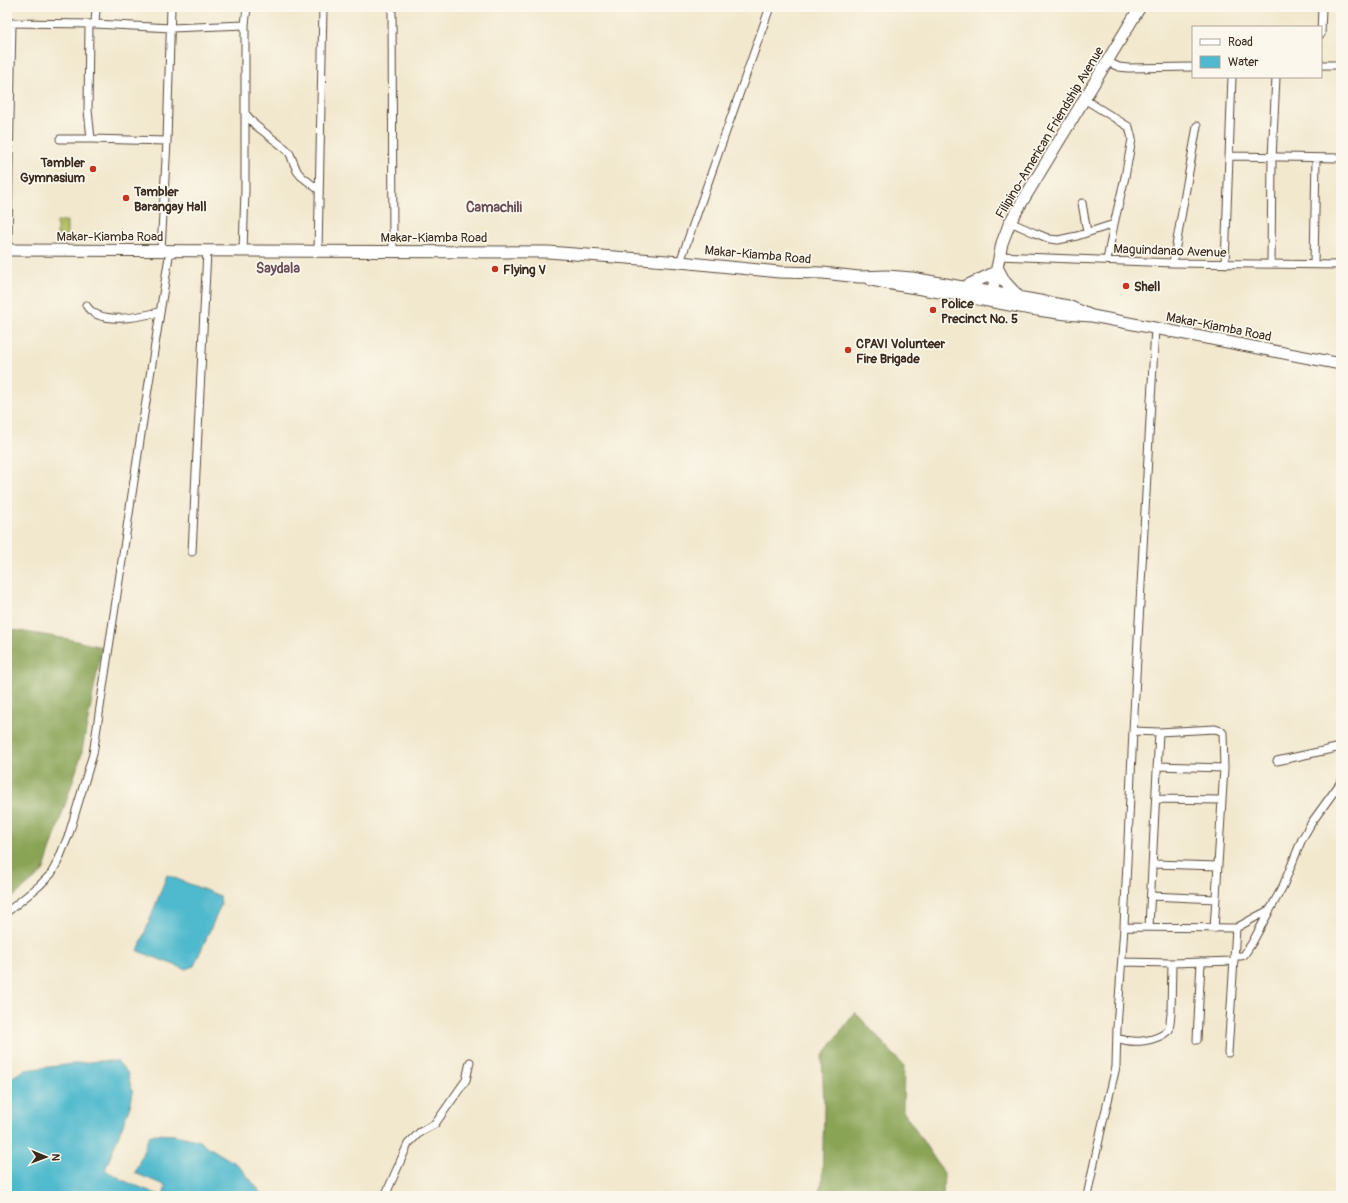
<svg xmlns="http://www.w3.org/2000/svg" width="1348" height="1203" viewBox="0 0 1348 1203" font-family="Pangolin,sans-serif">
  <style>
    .green { fill: #aebc5f; stroke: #74733e }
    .forest { fill: #8aa456; stroke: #62673a }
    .water { fill: #4fb9cd; stroke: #457276 }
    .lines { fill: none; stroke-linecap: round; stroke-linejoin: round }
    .street-casing { stroke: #564638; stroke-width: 9 }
    .primary-casing { stroke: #564638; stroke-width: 13 }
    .street { stroke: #fff; stroke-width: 7 }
    .primary { stroke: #fff; stroke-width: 11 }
    .poi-dot { fill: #c8321e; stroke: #fbf7ec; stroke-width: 1.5 }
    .labels { text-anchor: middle; stroke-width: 3.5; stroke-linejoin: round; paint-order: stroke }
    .street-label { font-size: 13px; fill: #3b2a1e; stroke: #fbf7ec }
    .poi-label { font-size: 13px; font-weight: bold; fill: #3b2a1e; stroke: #fbf7ec; text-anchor: start }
    .neighbourhood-label { font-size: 14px; font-weight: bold; fill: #694f5a; stroke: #fbf7ec }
  </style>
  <rect width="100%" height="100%" fill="#fbf7ec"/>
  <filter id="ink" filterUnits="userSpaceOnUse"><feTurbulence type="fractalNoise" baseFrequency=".025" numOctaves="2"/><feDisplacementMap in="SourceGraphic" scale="8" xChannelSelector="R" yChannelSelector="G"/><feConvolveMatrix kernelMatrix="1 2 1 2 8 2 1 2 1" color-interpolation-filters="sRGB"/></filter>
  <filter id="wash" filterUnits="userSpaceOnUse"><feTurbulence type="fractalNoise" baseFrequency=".012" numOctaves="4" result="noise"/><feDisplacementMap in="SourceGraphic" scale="16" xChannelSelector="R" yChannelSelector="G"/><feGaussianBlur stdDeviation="0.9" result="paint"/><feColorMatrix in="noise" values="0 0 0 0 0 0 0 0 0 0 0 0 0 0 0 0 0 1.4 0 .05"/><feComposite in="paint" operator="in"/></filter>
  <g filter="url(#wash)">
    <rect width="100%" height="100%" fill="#f2e8ce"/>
    <!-- green -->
    <path class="green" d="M57,221h10v15h-10z"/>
    <!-- forest -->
    <path class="forest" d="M7,629l61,10 34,8 -21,109 -38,116 -36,30z
      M855,1012l49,54 -1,45 41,62 -1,23h-126l5,-13 2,-77 -2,-49z"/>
    <!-- water -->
    <path class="water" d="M167,875l53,21 1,9 -27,61 -9,3 -47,-18z
      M97,1061h20l10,11 6,21 -3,13 -25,64 22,12 35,14h-155v-116l18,-10z
      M155,1134l20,1 22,5 41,25 20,24 3,7h-98l3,-10 -31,-13 14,-37z"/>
  </g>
  <g filter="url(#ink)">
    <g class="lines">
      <!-- street casing -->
      <g class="street-casing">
        <path id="street" d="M392,7l1,243
          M7,23l88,1 76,4 74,-3
          M95,24l1,-17
          M89,25l-1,85 3,29 76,2
          M1321,34l1,-27
          M1107,62l12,5 9,1 65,-1
          M1321,65h20
          M1084,99l45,28 3,12 -7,38 -11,47
          M245,113l10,12 31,24 4,5 7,17 4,5 18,14
          M60,139h31
          M1229,156l112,2
          M1082,203l5,29
          M1010,222l25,11 15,6 8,1 19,-4 37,-12 -7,36
          M8,250l1,-87 3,-140
          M161,250l6,-109 4,-134
          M243,251l2,-61v-165l2,-18
          M318,251l5,-244
          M999,256l174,7 168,2
          M680,262l90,-255
          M1173,263l24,-137
          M1271,263l1,-105 4,-81
          M1225,264l7,-187
          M1314,264l2,-106
          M86,305c12,21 53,12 73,7
          M192,552l15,-301
          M1133,731l26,1 56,-3 6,2 2,2 1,35 -10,161
          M1277,761l64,-14
          M1157,766l67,2
          M1156,799l65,1
          M1153,864l65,2
          M1151,896l65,3
          M7,912l32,-26 12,-12 7,-13 11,-27 24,-80 51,-340 26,-164
          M1124,927l112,1 18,-10 15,-8
          M1149,927l10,-195
          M1234,956h7l3,-1 8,-12 31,-57 19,-47 10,-17 29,-40
          M1122,962l50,1 62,-2
          M1117,1038c16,6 39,4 52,-8l2,-16 1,-51
          M1197,1040l4,-78
          M1228,1053l8,-125
          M385,1196l23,-52 12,-12 15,-8 31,-44 4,-18
          M1087,1196l15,-70 14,-59 1,-39 7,-101 9,-196 22,-403"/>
      </g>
      <!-- primary casing -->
      <g class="primary-casing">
        <path id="primary" d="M7,250l541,2 132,10 99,10 44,1 36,4 28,-1 25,2 156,28 24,10
          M997,267l8,15 14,15
          M871,280c30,7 61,10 91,16 43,8 86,18 130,20l249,48
          M964,287l32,-15
          M991,299l11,-56 8,-21 130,-215"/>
      </g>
      <!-- street -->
      <use href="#street" class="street"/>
      <!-- primary -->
      <use href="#primary" class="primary"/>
    </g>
  </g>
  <!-- markers -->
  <g class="poi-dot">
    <circle cx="93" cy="169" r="4"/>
    <circle cx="126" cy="198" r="4"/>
    <circle cx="495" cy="269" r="4"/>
    <circle cx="1126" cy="286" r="4"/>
    <circle cx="933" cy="310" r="4"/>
    <circle cx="848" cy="350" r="4"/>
  </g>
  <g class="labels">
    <!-- street labels -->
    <g class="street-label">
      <text transform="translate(1049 132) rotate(-59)" y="5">Filipino-American Friendship Avenue</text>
      <text x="110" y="241">Makar-Kiamba Road</text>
      <text x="434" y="242">Makar-Kiamba Road</text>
      <text transform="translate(1170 250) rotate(2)" y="5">Maguindanao Avenue</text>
      <text transform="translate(758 254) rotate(5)" y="5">Makar-Kiamba Road</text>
      <text transform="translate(1219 326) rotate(11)" y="5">Makar-Kiamba Road</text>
    </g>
    <!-- poi labels -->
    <g class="poi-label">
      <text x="85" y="167" text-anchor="end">Tambler<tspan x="85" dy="15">Gymnasium</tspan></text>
      <text x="134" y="196">Tambler<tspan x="134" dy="15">Barangay Hall</tspan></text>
      <text x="503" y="274">Flying V</text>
      <text x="1134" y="291">Shell</text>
      <text x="941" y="308">Police<tspan x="941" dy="15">Precinct No. 5</tspan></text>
      <text x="856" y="348">CPAVI Volunteer<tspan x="856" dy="15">Fire Brigade</tspan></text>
    </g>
    <!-- neighbourhood labels -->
    <g class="neighbourhood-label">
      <text x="494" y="212">Camachili</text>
      <text x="278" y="273">Saydala</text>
    </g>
  </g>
  <!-- margin -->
  <rect width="1348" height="1203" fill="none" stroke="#fbf7ec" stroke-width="24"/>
  <!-- legend -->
  <rect x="1192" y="26" width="130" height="52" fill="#fbf7ec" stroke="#aea59a"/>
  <rect x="1200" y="39" width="20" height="6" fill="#ffffff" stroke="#aea59a"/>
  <text x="1228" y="46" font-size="12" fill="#3b2a1e">Road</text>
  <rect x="1200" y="56" width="20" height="12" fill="#4fb9cd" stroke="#aea59a"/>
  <text x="1228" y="66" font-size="12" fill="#3b2a1e">Water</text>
  <!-- north arrow -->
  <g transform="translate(46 1157) rotate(91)" stroke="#fbf7ec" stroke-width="3" paint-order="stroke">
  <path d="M0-3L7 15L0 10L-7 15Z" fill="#3b2a1e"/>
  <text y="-6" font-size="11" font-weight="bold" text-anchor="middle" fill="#3b2a1e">N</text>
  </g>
</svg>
